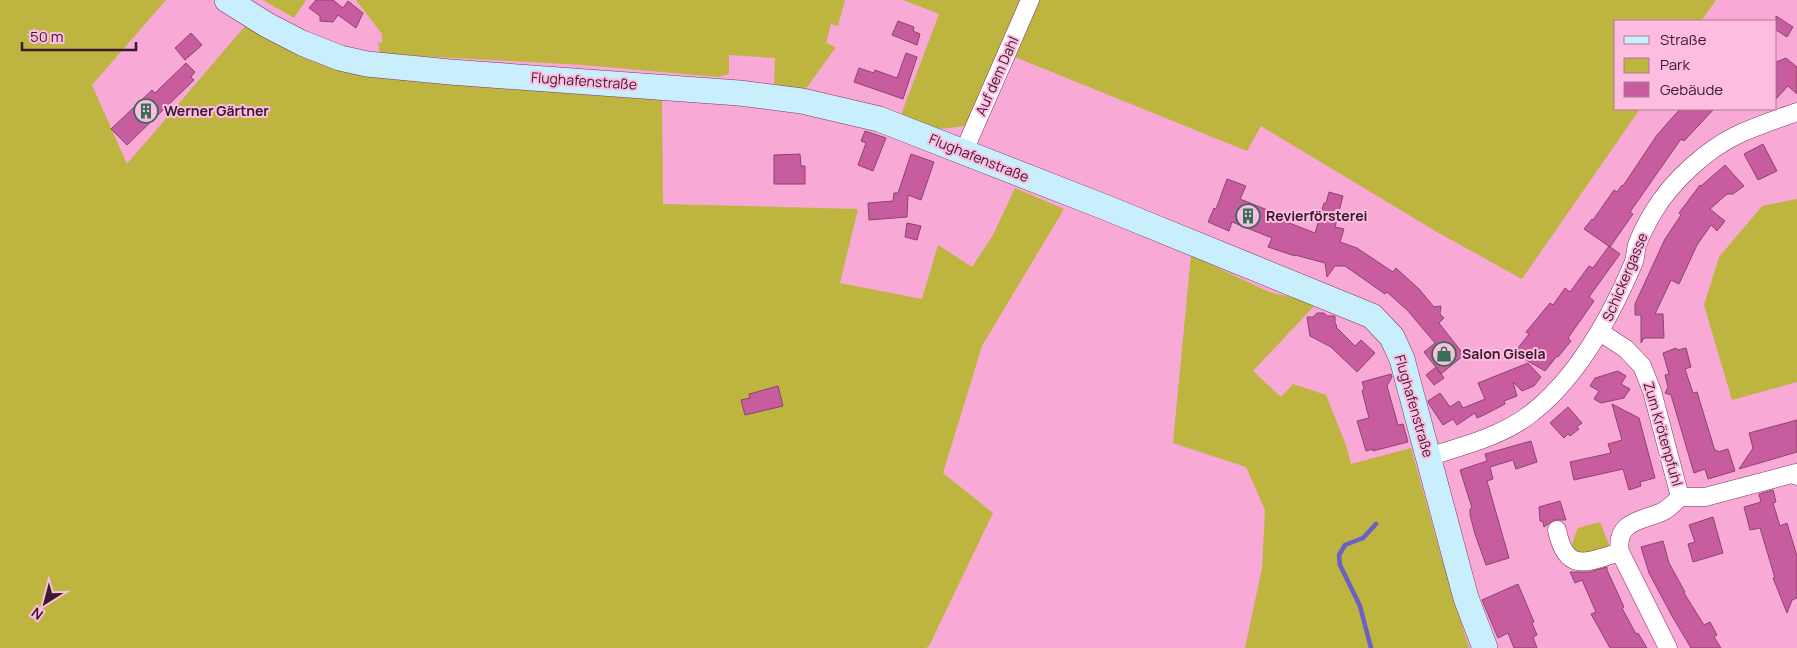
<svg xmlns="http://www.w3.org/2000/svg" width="1797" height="648" viewBox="0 0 1797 648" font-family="Manrope,sans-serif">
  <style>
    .green { fill: #beb440 }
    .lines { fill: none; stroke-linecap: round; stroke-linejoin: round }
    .stream { stroke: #6a60c7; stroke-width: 4.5 }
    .building { fill: #c75c9e; stroke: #8c4570 }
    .minor-casing { stroke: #7c3762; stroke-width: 19 }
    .secondary-casing { stroke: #7c3762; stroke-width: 26 }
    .minor { stroke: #fff; stroke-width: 18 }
    .secondary { stroke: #c9effc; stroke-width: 25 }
    .labels { text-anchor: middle; stroke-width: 4; stroke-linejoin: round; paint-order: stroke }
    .street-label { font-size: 14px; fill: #381a2c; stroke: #fdbce0 }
    .poi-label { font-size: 14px; font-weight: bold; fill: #381a2c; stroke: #fdbce0; text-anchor: start }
  </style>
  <rect width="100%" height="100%" fill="#f9a9d6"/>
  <!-- green -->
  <path class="green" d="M0,0h166l-74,85 35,79 119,-139 61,34 42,13 313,27 1,105 195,5 -18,74 82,16 16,-54 34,22 21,-32 22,-47 49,21 -82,137 -39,127 50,40 -64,133 -3,2h-926z
    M263,0h43l-12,18z
    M356,0h489l-7,26 -7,-2 -5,19 10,4 -31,43 -31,-6 1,-26 -46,-3v19l-11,3 -135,-12 -203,-11 -2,-12 4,1v-9z
    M903,0h120l-56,126 -30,3 -36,-14 38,-101z
    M1038,0h678l-15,21h-85v88h24l-118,170 -85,-47 -176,-106 -14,25 -232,-94z
    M1797,199v183l-65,18 -28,-95 15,-48 43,-51z
    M1191,255l78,37 48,11 -64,68 28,26 12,-13 33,11 20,50 5,19 60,-16 30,108 28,92h-224l17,-80 3,-58 -19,-43 -73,-24z
    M1600,522l11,28 -32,8 -9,-9c4,-7 4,-14 8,-21z"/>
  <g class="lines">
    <!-- stream -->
    <path class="stream" d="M1371,648l-11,-42 -20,-41 -1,-10 6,-10 18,-7 13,-14"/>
  </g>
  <!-- building -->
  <path class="building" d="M316,0h17l10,8 5,-7 15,12 -7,15 -18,-13 -5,7 -13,-1v-5l-11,-8z
    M1776,16l17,11 -6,10 -11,-7z
    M898,21l16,6 -1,4 7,3 -3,11 -25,-10z
    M191,33l11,12 -17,15 -10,-12z
    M906,53l11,4 -14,42 -49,-17 5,-14 15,5 1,-3 22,8z
    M1786,58l11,9v27l-9,-8 -12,13v-37z
    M186,63l9,9 -4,5 3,3 -67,65 -16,-16 41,-39 3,3z
    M1680,109h34l-30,32 -3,-2 -51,73 3,2 -23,33 -26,-18 8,-10 1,1 21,-30 3,2 5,-7 1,1 34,-51z
    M865,131l21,7 -13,33 -15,-6 8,-22 -5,-2z
    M1763,144l14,27 -19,9 -14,-26z
    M800,154l1,12h4v18h-31v-29z
    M911,154l23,8 -13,38 -13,-5 -1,22 -38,3 -1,-17 25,-2 1,-8h4z
    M1725,165l19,21 -11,8h-6l-17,15 15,12 -8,10 -6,-6 -14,20 -18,39 -8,-4 -16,34h8l1,24h-20l-3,5v-28h-6v-11l30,-65 16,-24 -2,-2 21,-28 1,1z
    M1227,179l19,7 -6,13 40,16 -1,4 36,14 9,-30h2l3,-11 14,4 -8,31 9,2 -4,13 17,6 36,24 3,-4 23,21 15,18 7,-1 -1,8 4,4 -5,5 25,32 -23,19 -17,-22 11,-9 -27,-32 -21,-19 -2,2 -40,-28h-10l-8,11 -2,-14 -30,-8v1l-27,-9 4,-9 -40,-16 -3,9 -21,-9 6,-14 2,1z
    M907,223l14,3 -4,14 -12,-3z
    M1609,246l11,8 -31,43 5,4 -26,37 3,3 -13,16 -1,-1 -12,15 -31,-18 15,-19 -3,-2 24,-29 3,2 12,-17 5,4 19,-26 4,2z
    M1317,313h7l3,3h8v7l2,3 -1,1 19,19 6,-6 14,13 -18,19 -26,-25 -21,-11 -3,-19h6z
    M1676,348l2,2 8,-2 5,19 -6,2 8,24 4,-1 18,59 2,-1 1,2 10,-3 7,22 -27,8 -3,-10 -11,4 -23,-78 -6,-2 3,-6 -3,-12 4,-1 -6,-21z
    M1528,363l13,14 -7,9 -12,5 -9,-9 4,14 -13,5 1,3 -21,11 -7,3 -2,-5 -18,12 -4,-6 -10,6 -14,-21 -1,-3 12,-8 10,14 9,-6 4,7 22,-9 -7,-16z
    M1436,367l8,11 -10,7 -8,-10z
    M1618,371l8,5 -5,8 9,5 -6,9 -23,5 -7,-4 5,-8 -9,-5 5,-8z
    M1391,374l1,3 -5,9 11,39 5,-1 5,18 -35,9v-2l-7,2 -9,-30 12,-3 -7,-27 2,-3 -2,-6z
    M778,386l5,20 -38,9 -4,-15 9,-2 -1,-4 4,-1z
    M1612,404l27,14 16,60 -15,4 1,4 -12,4 -6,-21 -49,11 -4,-18 41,-9 -3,-9 14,-4z
    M1568,407l14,16 -5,4 2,2 -9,7 -2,-2 -4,4 -14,-15z
    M1797,420v32l-58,17 14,-21 -4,-15z
    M1531,441l6,21 -21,7 -3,-9 -23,7 3,12 -6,2 22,77 -23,7 -11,-31 -5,-19v-6l2,-1 -12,-38 27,-9 -2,-7z
    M1773,490l3,12 -3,1 7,23 7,-3 10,33v42l-5,2 -5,13 -14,-35h2l-15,-50 -10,2 -6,-23 17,-5 -2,-8z
    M1560,501l6,19h-12l-10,7 -1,-5 -3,-1 -1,-14z
    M1713,517l10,36 -30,9 -5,-18 7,-2 -6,-17z
    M1663,541l6,22 16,29 -1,1 20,32 6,-3 7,13 -3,2 7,11h-30l-19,-32 -23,-43 -8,-26z
    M1607,567v3l17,37 -2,1 14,26 2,-1 9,15h-37l-19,-34 5,-2 -14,-32 -7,3 -5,-11h19z
    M1518,584l16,38 -2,1 5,12 -4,2 4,11h-23l-6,-15 -10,5 -16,-38z"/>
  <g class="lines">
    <!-- minor casing -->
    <g class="minor-casing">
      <path id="minor" d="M964,151l66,-151
        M1600,332l26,17 16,17 10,25 28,106
        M1428,457c34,-11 72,-20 101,-42 48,-36 81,-97 104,-151 3,-6 2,-13 4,-19 4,-11 11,-24 17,-34 18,-30 52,-61 83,-76 19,-9 40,-16 60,-23
        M1680,497h25l91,-24 1,3
        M1557,530c9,43 28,33 63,22
        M1668,648l-48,-96c-5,-31 21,-31 42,-40 7,-3 13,-10 18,-15"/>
    </g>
    <!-- secondary casing -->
    <g class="secondary-casing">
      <path id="secondary" d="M227,0l40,25 35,18 38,15 27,6 83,8 289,21 63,8 77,18 228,89 265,108 20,21 10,22 64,239 19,50"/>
    </g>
    <!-- minor -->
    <use href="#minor" class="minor"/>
    <!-- secondary -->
    <use href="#secondary" class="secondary"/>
  </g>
  <!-- icons -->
  <defs>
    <g id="building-ring" transform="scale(1.25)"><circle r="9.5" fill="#fdbce0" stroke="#366f58" stroke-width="1.5"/><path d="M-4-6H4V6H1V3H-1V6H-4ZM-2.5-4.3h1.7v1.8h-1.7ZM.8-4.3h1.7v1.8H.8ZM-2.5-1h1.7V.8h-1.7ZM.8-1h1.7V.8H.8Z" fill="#366f58"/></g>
    <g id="shop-ring" transform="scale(1.25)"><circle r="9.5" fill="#fdbce0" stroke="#366f58" stroke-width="1.5"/><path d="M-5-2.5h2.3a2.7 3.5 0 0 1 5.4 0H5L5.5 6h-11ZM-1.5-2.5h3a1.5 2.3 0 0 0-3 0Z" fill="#366f58"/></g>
  </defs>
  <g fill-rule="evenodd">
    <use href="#building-ring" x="146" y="111"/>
    <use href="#building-ring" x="1248" y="216"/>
    <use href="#shop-ring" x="1444" y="354"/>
  </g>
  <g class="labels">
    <!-- street labels -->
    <g class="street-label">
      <text transform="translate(997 76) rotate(-66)" y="5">Auf dem Dahl</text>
      <text transform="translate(584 81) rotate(4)" y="5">Flughafenstraße</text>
      <text transform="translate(979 158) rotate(22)" y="5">Flughafenstraße</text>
      <text transform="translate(1625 277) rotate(-67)" y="5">Schickergasse</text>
      <text transform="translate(1414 406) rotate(74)" y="5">Flughafenstraße</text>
      <text transform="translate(1663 434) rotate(74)" y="5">Zum Krötenpfuhl</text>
    </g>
    <!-- poi labels -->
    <g class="poi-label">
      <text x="164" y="116">Werner Gärtner</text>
      <text x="1266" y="221">Revierförsterei</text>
      <text x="1462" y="359">Salon Gisela</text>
    </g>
  </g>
  <!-- legend -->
  <rect x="1614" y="20" width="162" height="90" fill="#fdbce0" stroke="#ae7b98"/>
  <rect x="1624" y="36" width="25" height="8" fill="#c9effc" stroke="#ae7b98"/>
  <text x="1660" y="45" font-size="15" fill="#381a2c">Straße</text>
  <rect x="1624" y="58" width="25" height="15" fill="#beb440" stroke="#ae7b98"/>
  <text x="1660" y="70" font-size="15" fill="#381a2c">Park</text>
  <rect x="1624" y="82" width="25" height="15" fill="#c75c9e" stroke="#ae7b98"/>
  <text x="1660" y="95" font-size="15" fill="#381a2c">Gebäude</text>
  <!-- north arrow -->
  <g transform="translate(45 603) rotate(216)" stroke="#fdbce0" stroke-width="4" paint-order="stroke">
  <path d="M0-4L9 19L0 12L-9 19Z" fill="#381a2c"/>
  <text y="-8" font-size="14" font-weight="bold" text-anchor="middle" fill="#381a2c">N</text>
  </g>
  <!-- scale -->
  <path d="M22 42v8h114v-8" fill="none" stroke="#381a2c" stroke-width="2.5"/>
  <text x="30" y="42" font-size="15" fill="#381a2c" stroke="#fdbce0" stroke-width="4" paint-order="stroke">50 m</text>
</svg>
